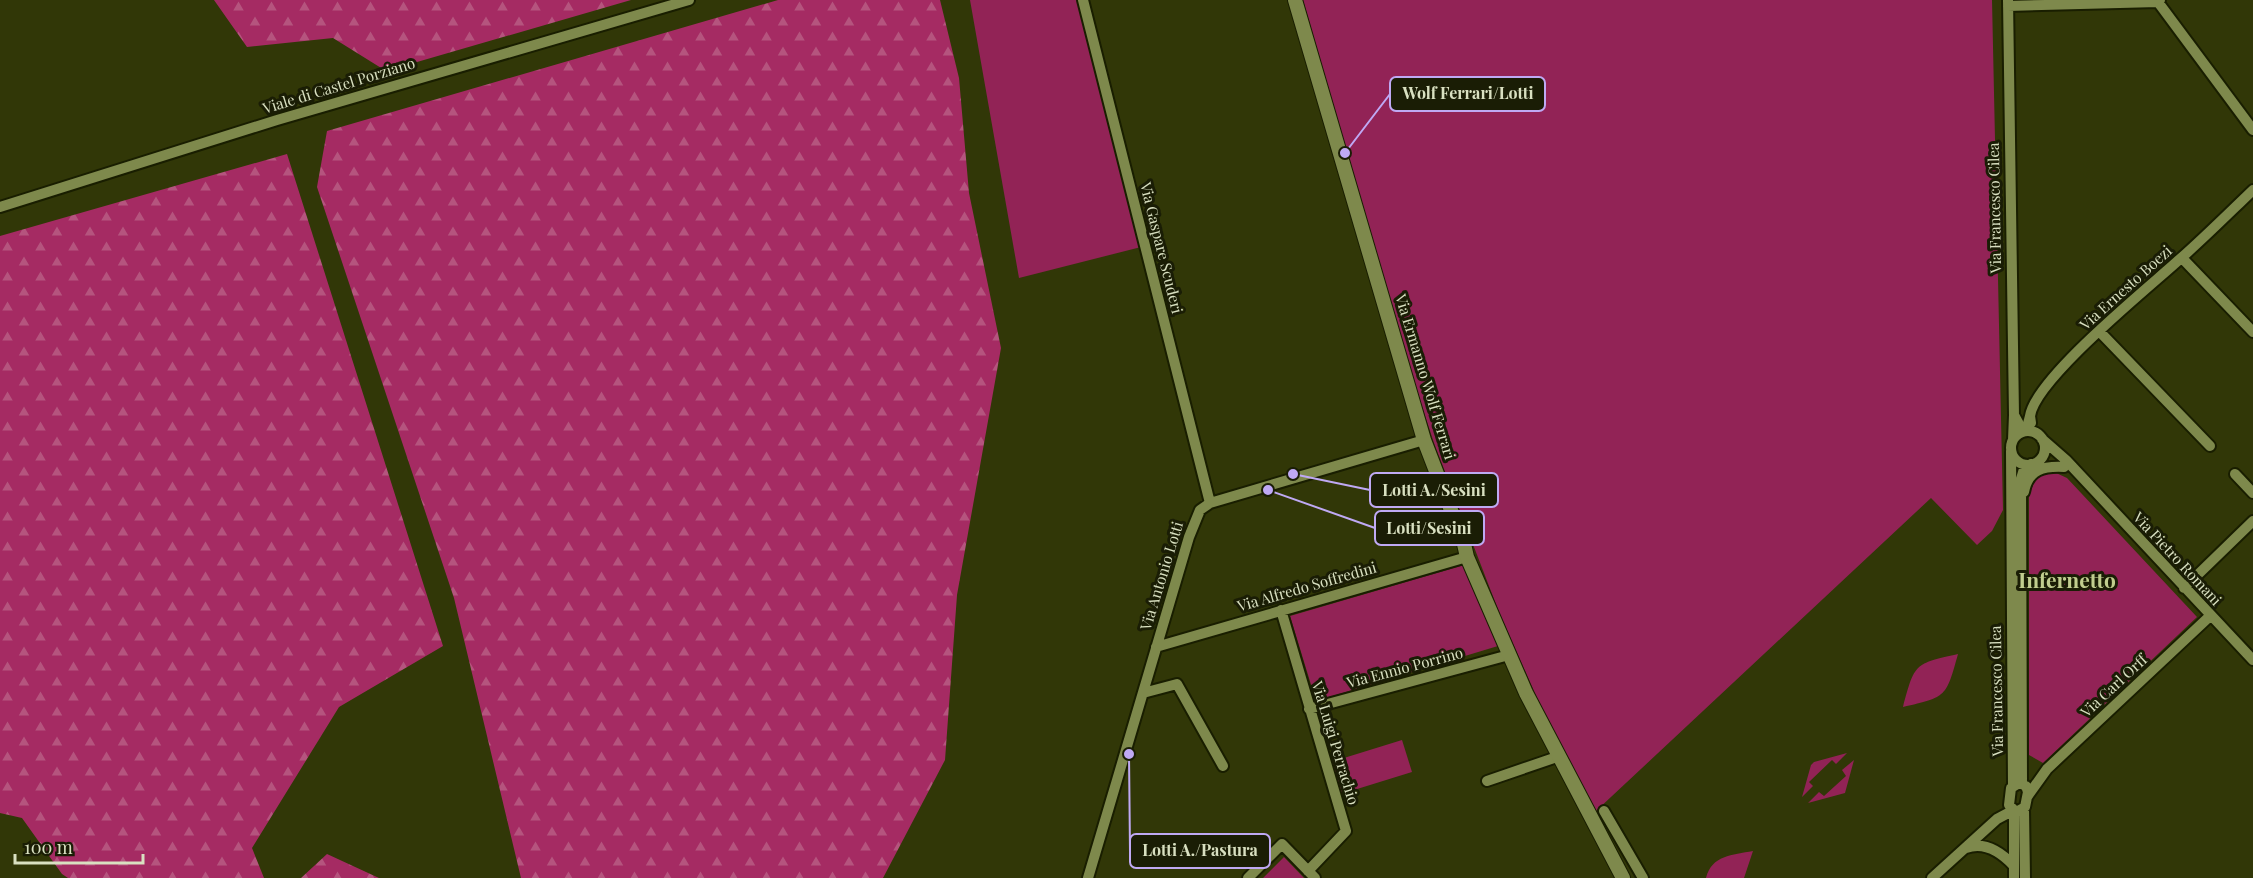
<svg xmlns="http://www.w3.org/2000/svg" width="2253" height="878" viewBox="0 0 2253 878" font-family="'Playfair Display',serif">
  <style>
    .green { fill: #922356 }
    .forest { fill: url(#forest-firs) }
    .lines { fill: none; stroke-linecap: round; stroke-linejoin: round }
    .street-casing { stroke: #191e00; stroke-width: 14 }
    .secondary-casing { stroke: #191e00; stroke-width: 16 }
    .street { stroke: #7e894c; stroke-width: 10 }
    .secondary { stroke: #7e894c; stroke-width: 14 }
    .labels { text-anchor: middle; stroke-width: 6; stroke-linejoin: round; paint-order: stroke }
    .street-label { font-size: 15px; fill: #d9e0c1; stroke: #1a1d05 }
    .district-label { font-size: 21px; font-weight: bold; fill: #c1cd8e; stroke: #1a1d05 }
    .leader { fill: none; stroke: #bfa9f4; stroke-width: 2 }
    .callout-dot { fill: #bfa9f4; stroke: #1a1d05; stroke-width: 2 }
    .callout { fill: #1a1d05; stroke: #bfa9f4; stroke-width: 2 }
    .callout-label { font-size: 16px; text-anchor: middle; font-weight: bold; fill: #d9e0c1 }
  </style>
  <defs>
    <pattern id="forest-firs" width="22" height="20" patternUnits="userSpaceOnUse" patternTransform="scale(1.5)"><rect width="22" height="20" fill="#a52b63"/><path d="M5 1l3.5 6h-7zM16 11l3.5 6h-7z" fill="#b5547e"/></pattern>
  </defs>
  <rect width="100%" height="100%" fill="#313707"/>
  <!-- green -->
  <path class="green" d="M970,0h113l62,246 -126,32z
    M1303,0h689l11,510 -11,21 -15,14 -46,-47 -335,313 -51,-95 -46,-104 -65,-169 -27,-82z
    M2054,472l13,6 130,139 -154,146 -14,-8v-258c4,-16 8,-24 25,-25z
    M1464,565l34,81 -182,55 -26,-85z
    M1958,654c-12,43 -11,43 -55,53 12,-44 11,-43 55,-53z
    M1402,740l10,32 -71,22 -10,-32z
    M1847,753l-11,11 -4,-4 -23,22 4,4 -11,11 9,-32 3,-3z
    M1854,760l-9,33 -37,10 11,-11 5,4 22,-20 -4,-6z
    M1753,851l-9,27h-38c6,-23 26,-23 47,-27z
    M1284,857l20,21h-41z"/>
  <!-- forest -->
  <path class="forest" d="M214,0h417l-245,71 -53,-33 -86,9z
    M778,0h162l19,78 10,115 32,155 -44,247 -12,165 -62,118h-362l-67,-280 -137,-411 10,-56z
    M287,154l156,492 -104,61 -87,141 12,30h-196l-6,-4 -40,-56 -22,-5v-577z
    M327,854l52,24h-78z"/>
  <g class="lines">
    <!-- street casing -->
    <g class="street-casing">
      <path id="street" d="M1083,0l127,503
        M2008,0l6,415
        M2158,2l95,128
        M2008,6l150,-4 2,-2
        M0,207l277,-87 412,-120
        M2182,258l71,74
        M2099,331l111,115
        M2030,416c5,-37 118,-128 150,-157 25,-22 49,-46 73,-69
        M2011 448a17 17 0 1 1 34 0a17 17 0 1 1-34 0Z
        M2042,439l24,21 187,200
        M2013,440l1,-25 6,11 6,5 4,-15 1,7
        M2011,451l2,335
        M2235,474l18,19
        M2024,492c4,-23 20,-26 40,-25
        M2184,588l69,-67
        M1281,610l65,221 -38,40
        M1156,647l311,-90
        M1143,693l34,-9 46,82
        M1309,709l200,-54
        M1487,781l70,-24
        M2019,783l7,3 2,6 -3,15 -9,5 -7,-7 2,-17z
        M2022,784l-1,-305 3,-10 7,-5
        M2027,797l20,-28 163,-153
        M2024,809l1,69
        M1604,811l39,67
        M1966,848c19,-7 35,4 48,18
        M1088,878l101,-341 11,-27 10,-7 214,-63
        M1248,878l34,-34 33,34
        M1932,878l65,-59 15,-8
        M2014,878v-66"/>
    </g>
    <!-- secondary casing -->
    <g class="secondary-casing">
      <path id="secondary" d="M1295,0l129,440 40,104 3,13 59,136 97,185"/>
    </g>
    <!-- street -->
    <use href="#street" class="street"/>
    <!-- secondary -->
    <use href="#secondary" class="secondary"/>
  </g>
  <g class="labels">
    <!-- street labels -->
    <g class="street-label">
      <text transform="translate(339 86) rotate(-17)" y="5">Viale di Castel Porziano</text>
      <text transform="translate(1995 208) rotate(-91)" y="5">Via Francesco Cilea</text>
      <text transform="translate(1161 248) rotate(76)" y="5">Via Gaspare Scuderi</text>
      <text transform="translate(2126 288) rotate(-42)" y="5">Via Ernesto Boezi</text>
      <text transform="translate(1425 377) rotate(73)" y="5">Via Ermanno Wolf Ferrari</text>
      <text transform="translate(2177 559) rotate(47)" y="5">Via Pietro Romani</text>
      <text transform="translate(1162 576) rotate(-73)" y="5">Via Antonio Lotti</text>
      <text transform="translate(1307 587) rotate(-16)" y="5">Via Alfredo Soffredini</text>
      <text transform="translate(1405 668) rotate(-15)" y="5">Via Ennio Porrino</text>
      <text transform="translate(2114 686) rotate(-43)" y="5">Via Carl Orff</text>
      <text transform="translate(1997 691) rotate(-91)" y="5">Via Francesco Cilea</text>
      <text transform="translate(1335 743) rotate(73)" y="5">Via Luigi Perrachio</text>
    </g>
    <!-- district labels -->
    <g class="district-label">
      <text x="2067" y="588">Infernetto</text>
    </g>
  </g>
  <!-- callouts -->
  <path class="leader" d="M1345 153L1390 94M1293 474L1370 490M1268 490L1375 528M1129 754L1130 851"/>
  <g class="callout-dot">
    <circle cx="1345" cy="153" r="6"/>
    <circle cx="1293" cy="474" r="6"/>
    <circle cx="1268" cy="490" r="6"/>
    <circle cx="1129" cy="754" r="6"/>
  </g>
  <g class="callout">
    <rect x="1390" y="77" width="155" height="34" rx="6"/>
    <rect x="1370" y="473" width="128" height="34" rx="6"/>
    <rect x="1375" y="511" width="109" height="34" rx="6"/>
    <rect x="1130" y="834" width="140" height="34" rx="6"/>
  </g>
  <g class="callout-label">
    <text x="1468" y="99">Wolf Ferrari/Lotti</text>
    <text x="1434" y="496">Lotti A./Sesini</text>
    <text x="1429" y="534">Lotti/Sesini</text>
    <text x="1200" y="856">Lotti A./Pastura</text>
  </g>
  <!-- scale -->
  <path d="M15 854v9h128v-9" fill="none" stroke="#d9e0c1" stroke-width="3"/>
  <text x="24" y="854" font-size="18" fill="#d9e0c1" stroke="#1a1d05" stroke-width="4.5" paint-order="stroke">100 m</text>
</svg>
